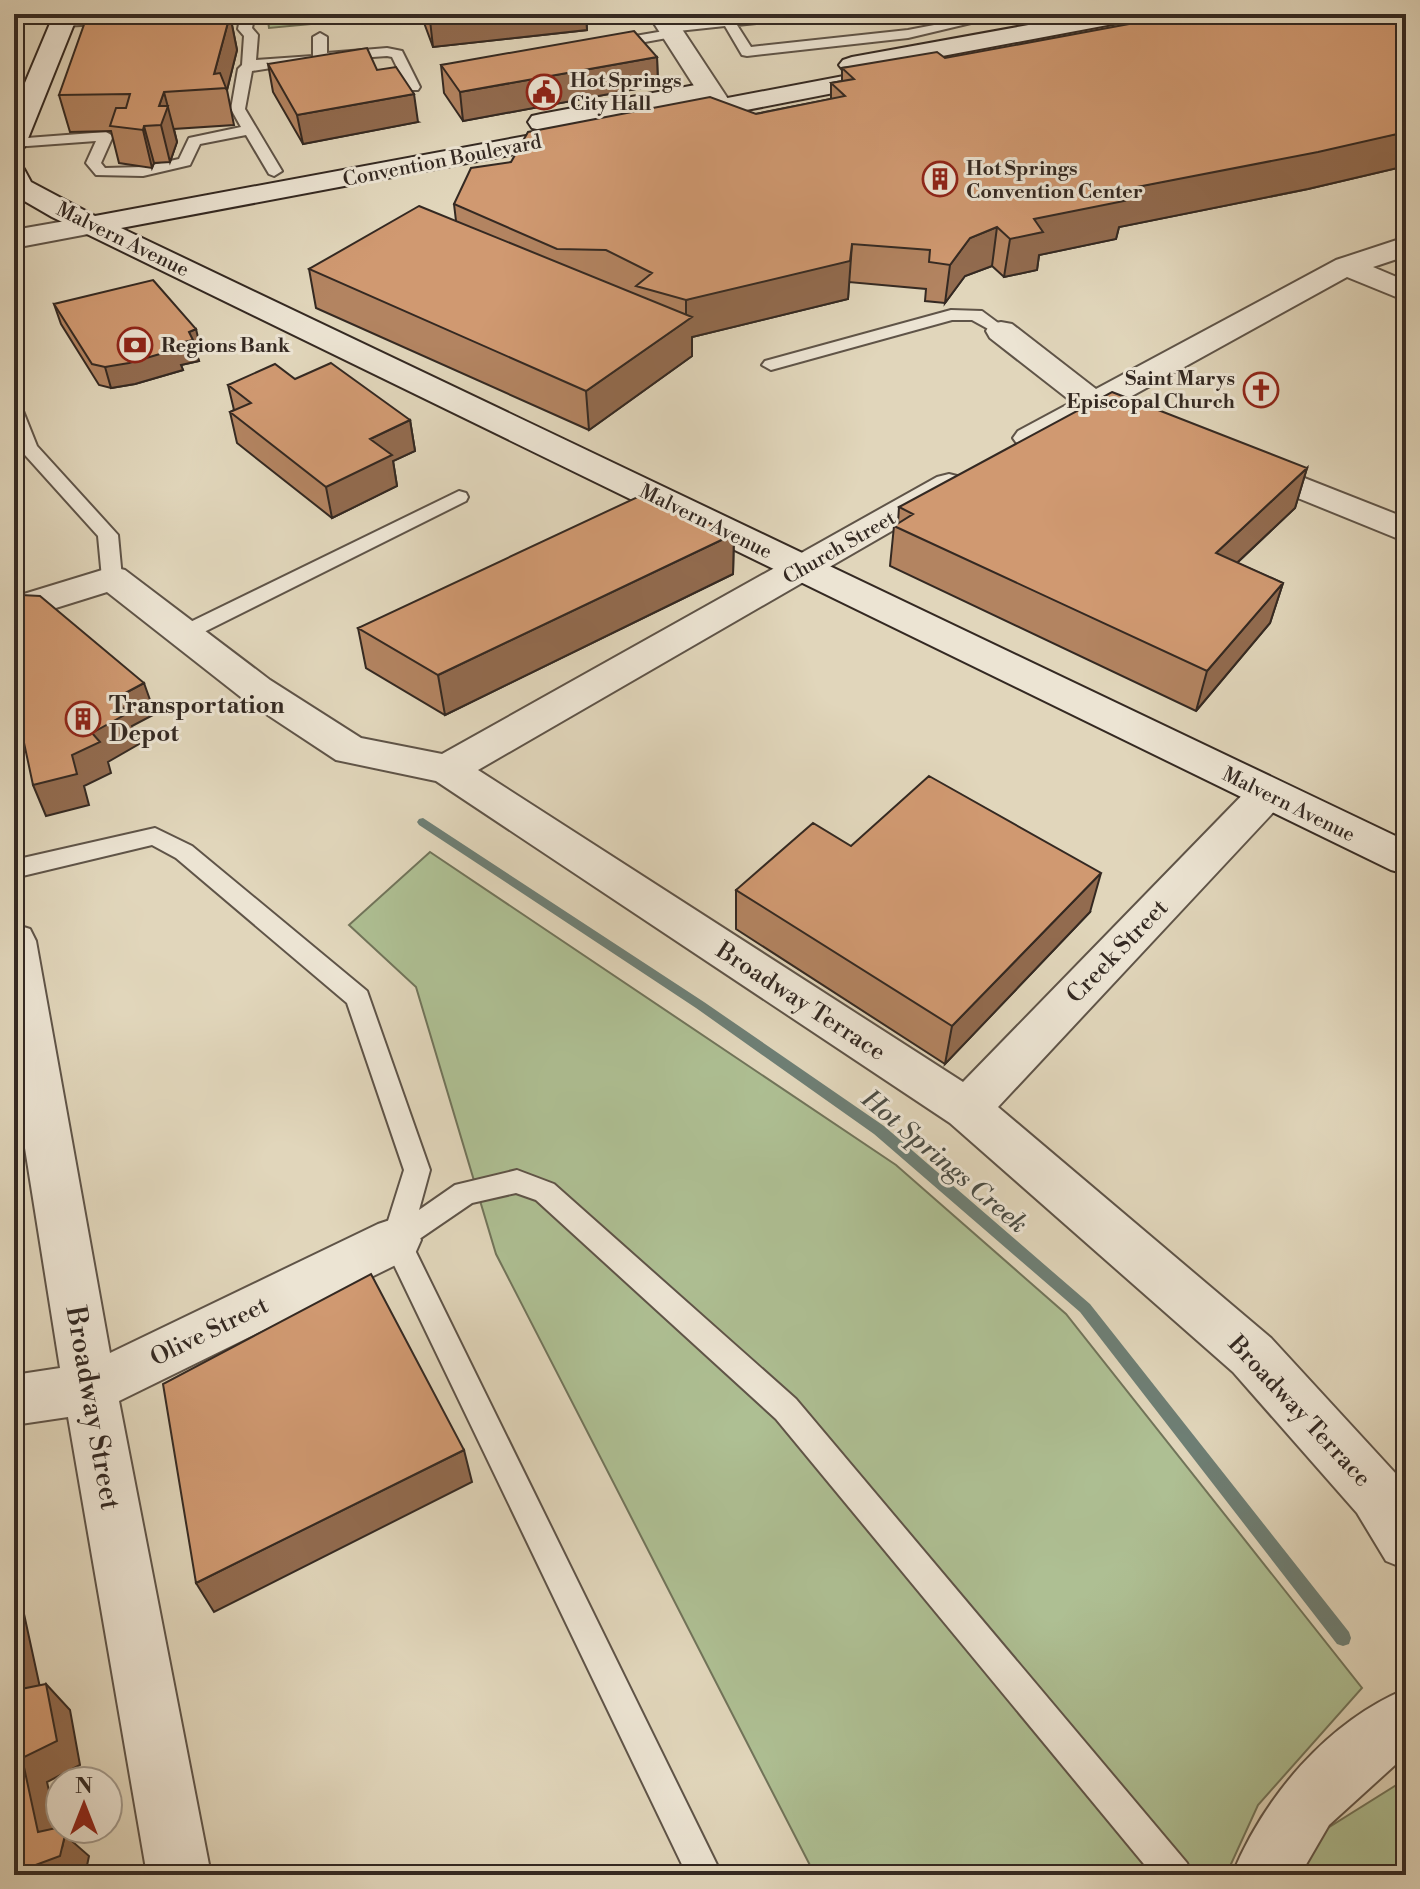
<svg xmlns="http://www.w3.org/2000/svg" width="1420" height="1889" viewBox="0 0 1420 1889" font-family="'Libre Bodoni',serif">
  <style>
    .green { fill: #aebf93; stroke: #71745a; stroke-width: 2 }
    .lines { fill: none; stroke-linecap: round; stroke-linejoin: round }
    .stream { fill: #6e7f75; fill-rule: evenodd }
    .lane-casing { stroke: #5f5448; stroke-width: 4 }
    .street-casing { stroke: #5f5448; stroke-width: 4 }
    .secondary-casing { stroke: #342922; stroke-width: 4 }
    .lane { fill: #ece4d3; fill-rule: evenodd }
    .street { fill: #ece4d3; fill-rule: evenodd }
    .secondary { fill: #ece4d3; fill-rule: evenodd }
    .wall { fill: #b38461; stroke: #342922; stroke-width: 2 }
    .shaded-wall { fill: #926b4f; stroke: #342922; stroke-width: 2 }
    .building { fill: #d09971; stroke: #342922; stroke-width: 2 }
    .labels { text-anchor: middle; stroke-width: 6; stroke-linejoin: round; paint-order: stroke }
    .far-poi-label { font-size: 20px; font-weight: bold; fill: #342922; stroke: #ece4d3; text-anchor: start }
    .far-street-label { font-size: 20px; fill: #342922; stroke: #ece4d3 }
    .poi-label { font-size: 24px; font-weight: bold; fill: #342922; stroke: #ece4d3; text-anchor: start }
    .street-label { font-size: 24px; fill: #342922; stroke: #ece4d3 }
    .water-label { font-size: 26px; font-style: italic; fill: #4c4d44; stroke: #ece4d3 }
    .near-street-label { font-size: 28px; fill: #342922; stroke: #ece4d3 }
  </style>
  <rect width="100%" height="100%" fill="#e1d6bb"/>
  <filter id="stains"><feTurbulence type="fractalNoise" baseFrequency=".0025" numOctaves="4"/><feColorMatrix values="0 0 0 0 .2 0 0 0 0 .09 0 0 0 0 .02 0 0 0 .5 -.17"/></filter>
  <radialGradient id="worn" r=".72"><stop offset=".6" stop-color="#630" stop-opacity="0"/><stop offset="1" stop-color="#630" stop-opacity=".3"/></radialGradient>
  <!-- green -->
  <path class="green" d="M267,14h73l2,7 -73,7z
    M430,852l466,313 170,149 296,374 -104,117 -32,70h-411l-319,-621 -80,-267 -67,-62z
    M1406,1779v96h-107l24,-44z"/>
  <g class="lines">
    <!-- stream -->
    <path class="stream" d="M423,818l281,184 180,124 206,178 259,328 2,6 -2,6 -6,2 -6,-2 -257,-332 -206,-178 -178,-126 -277,-183 -2,-3 2,-3z"/>
    <!-- lane casing -->
    <g class="lane-casing">
      <path id="lane" d="M135,14h79l-7,4 -144,8 -7,-4 7,-4z
        M241,14h14l-3,14 6,7 -2,25 57,-4v-19l7,-4 7,4v16l60,-5 15,3 18,36 -2,3h-10l-16,-33 -5,-1 -72,5 -63,10 -7,38 37,62 -8,5 -5,-2 -23,-39 -46,9 -10,21 -47,11 -47,-1 -10,-12 10,-22 -82,6v-8l92,-7 7,4 -12,27 4,5 38,-1 36,-8 10,-21 52,-11 -10,-18 7,-40 4,-4 2,-29 -6,-7z
        M766,14h45l-7,4 -67,7 14,22 157,-17 47,-9 -6,-7h14l8,9 -63,15 -161,18 -5,-1 -17,-29 -47,5v5l-66,12 -7,-4 7,-4 52,-9v-6l5,-1z
        M951,310l31,1 27,20 -8,5 -29,-16h-20l-181,50 -9,-5 3,-4z
        M14,406l9,5 14,35 81,89 4,43 -3,4h-14l-3,-4 -4,-42 -73,-81 -11,2v-11l5,-1 -5,-12z
        M459,491l7,2 2,4 -2,4 -274,137 -7,2 -10,-7 3,-5z
        M155,828l37,18 175,145 63,179 -11,40 36,-25 62,-15 37,14 242,215 391,464 5,12h-39l-377,-456 -240,-219 -20,-7 -44,10 -60,41 310,631h-35l-305,-635 22,-70 -57,-167 -171,-145 -24,-13 -138,33v-18z"/>
    </g>
    <!-- street casing -->
    <g class="street-casing">
      <path id="street" d="M648,14h24l62,94 -4,6h-18z
        M1031,14h26l11,13 -3,5h-18z
        M94,216l10,3 4,6 -4,6 -90,17v-18z
        M1406,237v19l-33,11 33,14v20l-59,-24 -226,125 10,9 -4,7 -12,3 -19,-6c-23,13 -51,37 -78,30l-5,-7 5,-7 54,-29 -82,-64 -4,-7 4,-7 11,-2 11,2 84,65 240,-129z
        M1246,455l160,63v24l-172,-70 -5,-7 5,-7z
        M949,474l12,3 5,7 -5,7 -483,279 485,312 290,-298 14,-4 14,4 6,10 -6,10 -283,303 273,231 126,137 9,15v79l-20,-8 -29,-48 -124,-141 -283,-249 -514,-342 -100,-21 -94,-62 -135,-106 -93,29v-24l98,-30 13,3 145,110 91,58 81,16 495,-277z
        M14,924l16,5 6,12 74,412 268,-129 18,-6 18,6 7,16 -7,16 -295,145 92,474h-64l-79,-458 -54,8v-50l46,-7 -46,-289z
        M1406,1689v66l-77,70 -29,50h-68c32,-78 95,-153 174,-186z"/>
    </g>
    <!-- secondary casing -->
    <g class="secondary-casing">
      <path id="secondary" d="M54,14h24l-51,127 -3,6 -10,2v-40z
        M1089,14h52l-3,5 -9,2 -277,52 -9,-3 -4,-5 4,-5 9,-3z
        M891,67l9,3 4,5 -4,5 -225,44 -9,-2 -4,-6 4,-6 9,-2z
        M706,83l9,3 4,5 -4,5 -174,34 -9,-2 -4,-6 4,-6 9,-2z
        M580,126l9,2 4,6 -4,6 -468,88 1285,613v33l-15,-4 -1339,-653 -38,-22v-28l10,2 7,13 64,34z"/>
    </g>
    <!-- lane -->
    <use href="#lane" class="lane"/>
    <!-- street -->
    <use href="#street" class="street"/>
    <!-- secondary -->
    <use href="#secondary" class="secondary"/>
  </g>
  <!-- wall -->
  <path class="wall" d="M422,14h164l1,16 -154,17 -10,-27z
    M1406,14v152l-98,23 -189,38 -3,12 -77,16 -2,15 -33,7 -12,-11 -27,10 -20,27 -20,-2 1,-12 -77,-7 -1,17 -156,38v19l-103,74 -273,-122 -7,-39 147,-48 -2,-17 57,-42 320,-63v-16l11,-2v-13z
    M230,15l7,35 -10,40 7,35 -60,4 3,13 -7,20 -16,1 -2,5 -33,-5 -8,-32 -41,1 -11,-37z
    M657,57l1,28 -195,36 -19,-28 -3,-28z
    M268,64l150,58 -115,22 -30,-52z
    M54,304l147,46 -5,2 3,9 -18,4 2,5 -48,14 -24,4 -12,-3 -38,-61z
    M295,379l115,41 5,31 -22,10 4,25 -65,32 -95,-75 -7,-31 4,-2 -6,-25z
    M1307,468l-12,40 -58,55 46,20 -13,40 -74,88 -306,-145 4,-40 4,-3 1,-16z
    M734,534l-1,40 -288,141 -79,-47 -8,-40z
    M851,846l239,66 -145,152 -209,-135v-39z"/>
  <!-- shaded-wall -->
  <path class="shaded-wall" d="M14,14h10l-10,17z
    M343,14h78l1,3 -77,7z
    M482,14h104l1,16 -154,17 -3,-27z
    M230,15l7,35 -10,40 -13,-16z
    M657,57l1,28 -195,36 -3,-29z
    M164,92l13,50 -7,20 -9,-37 -2,-19z
    M414,94l4,28 -115,22 -6,-29z
    M144,126l10,37 -2,5 -9,-38z
    M1406,132v34l-98,23 -189,38 -3,12 -77,16 -2,15 -33,7 6,-38 24,-20 77,-27z
    M997,227l-5,39 -27,10 -20,27 5,-38 20,-27z
    M852,244l-4,55 -156,38v19l-103,74 -3,-39 100,-70v-21z
    M196,329l5,21 -5,2 3,9 -18,4 2,5 -48,14 -24,4 -6,-21 70,-23 14,-12z
    M410,420l5,31 -22,10 4,25 -65,32 -6,-31 44,-48z
    M1307,468l-12,40 -90,85 11,-40z
    M734,534l-1,40 -288,141 -7,-40z
    M1283,583l-13,40 -74,88 11,-40z
    M144,683l11,31 -23,12 7,18 -31,18 3,11 -27,13 5,19 -43,11 -13,-31 39,-30 20,-22 22,-34z
    M1101,873l-11,39 -145,152 7,-38z
    M464,1450l8,32 -258,130 -18,-29z
    M14,1602l10,12 22,101 -25,-26 -7,-34z
    M46,1684l24,26 10,55 -33,17 15,66 3,-13 24,21 -4,19h-71l8,-117z"/>
  <!-- building -->
  <path class="building" d="M428,14h54l-52,6z
    M1183,14h223v118l-88,20 -207,40 13,9 -90,18 9,13 -33,7 -13,-12 -27,11 -20,27 -21,-3 1,-12 -78,-6 -2,17 -164,39 -50,-14 16,-13 -46,-23 -49,-1 -103,-45 17,-36 40,-6 17,-30 182,-35 46,17 89,-18 -14,-13 23,-4 -12,-11 95,-16 8,6z
    M230,15l-16,59 6,-1 6,15 -62,4 -5,14h9l-7,19 -17,1 -1,4 -33,-4 6,-18h10l4,-14 -71,1 27,-76z
    M634,31l23,26 -197,35 -19,-27z
    M367,48l10,22 19,-3 18,27 -117,21 -29,-51z
    M419,206l273,111 -106,74 -277,-122z
    M153,280l43,49 -7,3 4,8 -18,4 2,5 -48,14 -24,4 -13,-3 -38,-60z
    M331,363l79,57 -40,19 22,16 -66,32 -96,-75 21,-9 -23,-18 47,-21 20,15z
    M1112,392l195,76 -91,85 67,30 -76,88 -313,-145 19,-12 -14,-7z
    M644,494l90,40 -296,141 -80,-47z
    M21,595l19,1 104,87 -30,16 14,14 -36,20 8,9 -28,13 5,19 -44,11 -19,-89v-99z
    M929,776l172,97 -149,153 -216,-136 77,-67 38,23z
    M371,1274l93,176 -268,133 -33,-199z
    M14,1655l7,34 25,-5 11,57 -35,17 16,74 18,-4 9,7 -5,21 -46,17z"/>
  <!-- icons -->
  <defs>
    <g id="civic-ring" transform="scale(1.8)"><circle r="9.5" fill="#ece4d3" stroke="#8f2418" stroke-width="1.5"/><path d="M-.6-6.5H3V-4.5H.6V-3L4-1V1h2V6H-6V1h2V-1L-.6-3ZM-1.2 2.5V6h2.4V2.5Z" fill="#8f2418"/></g>
    <g id="building-ring" transform="scale(1.8)"><circle r="9.5" fill="#ece4d3" stroke="#8f2418" stroke-width="1.5"/><path d="M-4-6H4V6H1V3H-1V6H-4ZM-2.5-4.3h1.7v1.8h-1.7ZM.8-4.3h1.7v1.8H.8ZM-2.5-1h1.7V.8h-1.7ZM.8-1h1.7V.8H.8Z" fill="#8f2418"/></g>
    <g id="bank-ring" transform="scale(1.8)"><circle r="9.5" fill="#ece4d3" stroke="#8f2418" stroke-width="1.5"/><path d="M-6-4H6V4H-6ZM0-2.3a2.3 2.3 0 1 0 0 4.6a2.3 2.3 0 1 0 0-4.6Z" fill="#8f2418"/></g>
    <g id="church-ring" transform="scale(1.8)"><circle r="9.5" fill="#ece4d3" stroke="#8f2418" stroke-width="1.5"/><path d="M-1.2-6h2.4v3.5h3.3v2.4h-3.3V6h-2.4V-.1h-3.3v-2.4h3.3Z" fill="#8f2418"/></g>
  </defs>
  <g fill-rule="evenodd">
    <use href="#civic-ring" x="544" y="92"/>
    <use href="#building-ring" x="940" y="179"/>
    <use href="#bank-ring" x="135" y="345"/>
    <use href="#church-ring" x="1261" y="390"/>
    <use href="#building-ring" x="83" y="719"/>
  </g>
  <g class="labels">
    <!-- far-poi labels -->
    <g class="far-poi-label">
      <text x="570" y="87">Hot Springs<tspan x="570" dy="23">City Hall</tspan></text>
      <text x="966" y="175">Hot Springs<tspan x="966" dy="23">Convention Center</tspan></text>
      <text x="161" y="352">Regions Bank</text>
      <text x="1235" y="385" text-anchor="end">Saint Marys<tspan x="1235" dy="23">Episcopal Church</tspan></text>
    </g>
    <!-- far-street labels -->
    <g class="far-street-label">
      <text transform="translate(442 160) rotate(-11)" y="7">Convention Boulevard</text>
      <text transform="translate(123 239) rotate(26)" y="7">Malvern Avenue</text>
      <text transform="translate(706 521) rotate(26)" y="7">Malvern Avenue</text>
      <text transform="translate(839 547) rotate(-30)" y="7">Church Street</text>
      <text transform="translate(1289 804) rotate(26)" y="7">Malvern Avenue</text>
    </g>
    <!-- poi labels -->
    <g class="poi-label">
      <text x="109" y="713">Transportation<tspan x="109" dy="28">Depot</tspan></text>
    </g>
    <!-- street labels -->
    <g class="street-label">
      <text transform="translate(1117 951) rotate(-46)" y="8">Creek Street</text>
      <text transform="translate(801 1001) rotate(33)" y="8">Broadway Terrace</text>
      <text transform="translate(209 1331) rotate(-26)" y="8">Olive Street</text>
      <text transform="translate(1300 1411) rotate(47)" y="8">Broadway Terrace</text>
    </g>
    <!-- water labels -->
    <g class="water-label">
      <text transform="translate(945 1161) rotate(40)" y="9">Hot Springs Creek</text>
    </g>
    <!-- near-street labels -->
    <g class="near-street-label">
      <text transform="translate(94 1408) rotate(80)" y="10">Broadway Street</text>
    </g>
  </g>
  <!-- margin -->
  <rect width="1420" height="1889" fill="none" stroke="#e1d6bb" stroke-width="48"/>
  <rect x="16" y="16" width="1388" height="1857" fill="none" stroke="#342922" stroke-width="4"/>
  <rect x="24" y="24" width="1372" height="1841" fill="none" stroke="#342922" stroke-width="2"/>
  <!-- north arrow -->
  <g transform="translate(84 1805)"><circle r="38" fill="#ece4d3" stroke="#a2998c" stroke-width="2"/>
  <path d="M0-6L14 30L0 20L-14 30Z" fill="#8f2418"/>
  <text y="-12" font-size="22" font-weight="bold" text-anchor="middle" fill="#342922">N</text>
  </g>
  <rect width="100%" height="100%" filter="url(#stains)"/>
  <rect width="100%" height="100%" fill="url(#worn)"/>
</svg>
